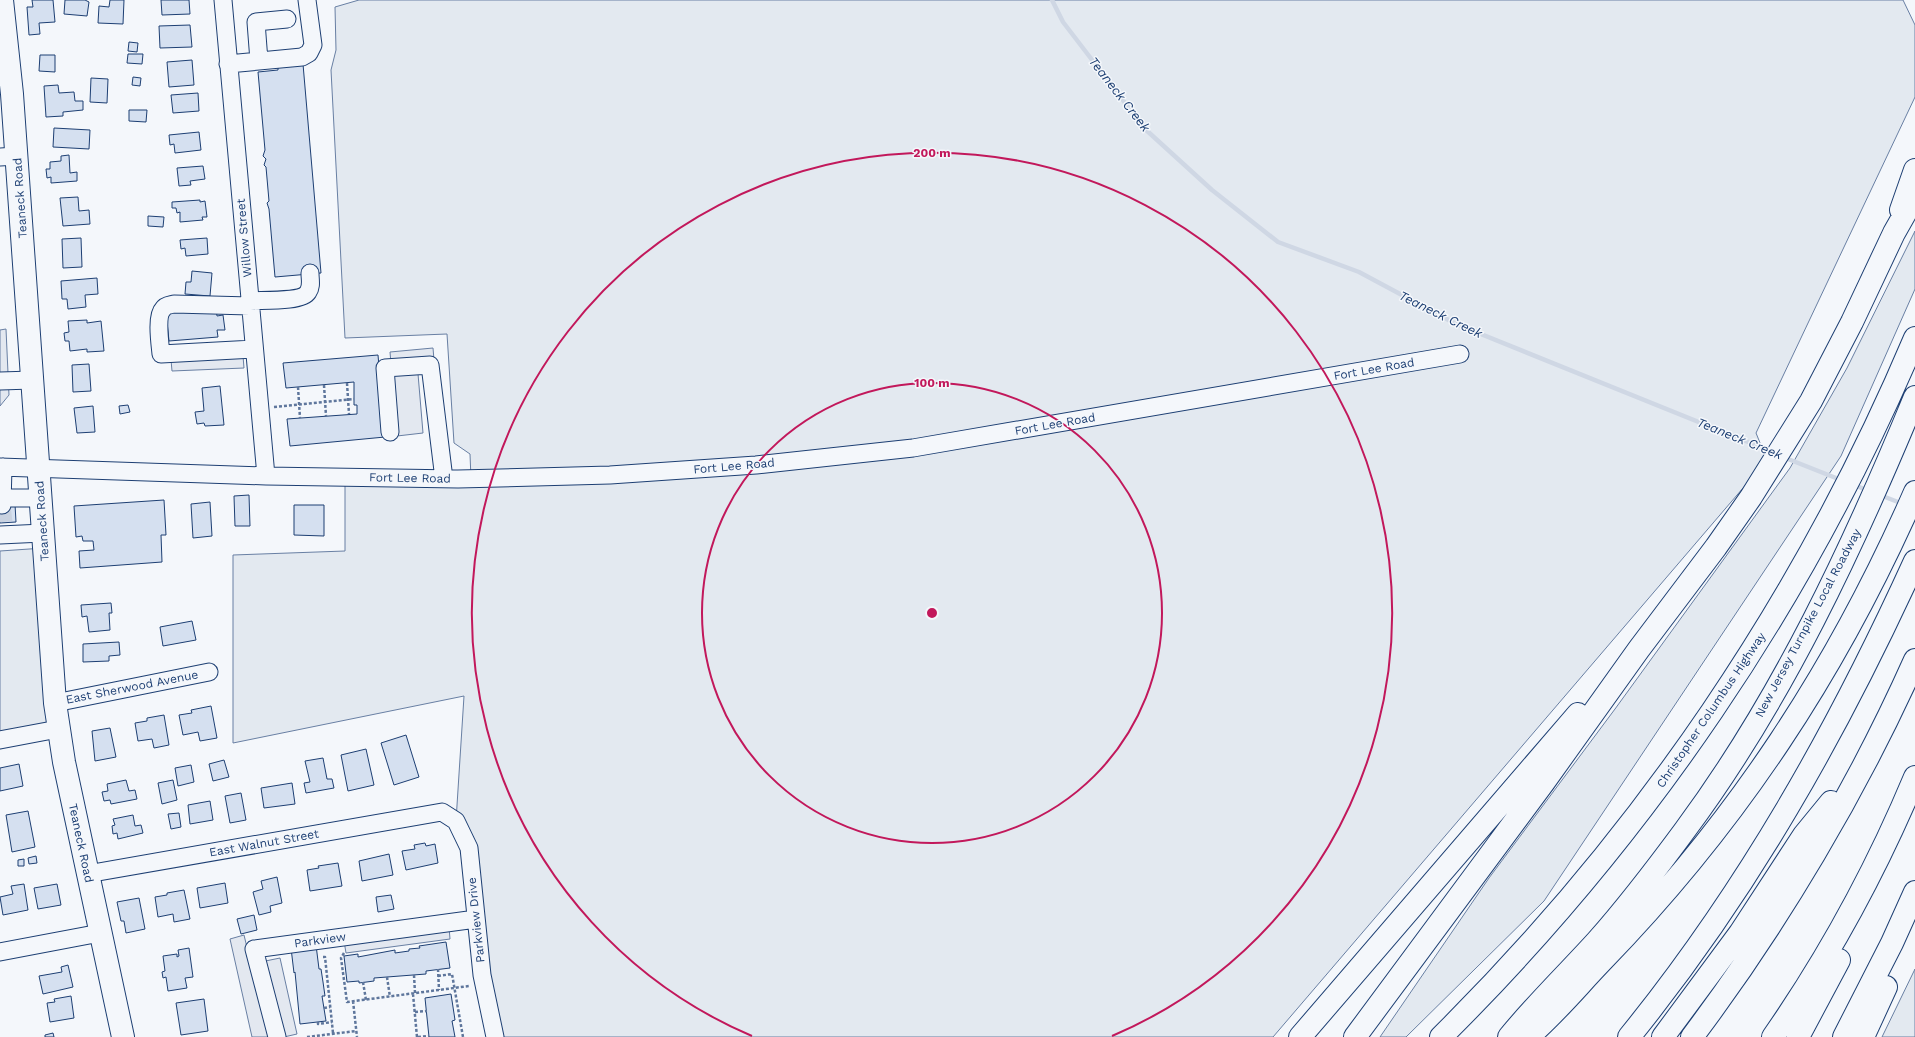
<svg xmlns="http://www.w3.org/2000/svg" width="1915" height="1037" viewBox="0 0 1915 1037" font-family="'Work Sans',sans-serif">
  <style>
    .green { fill: #e3e9f0; stroke: #687fa3 }
    .parking { fill: #e3e8f0; stroke: #687fa3 }
    .lines { fill: none; stroke-linecap: round; stroke-linejoin: round }
    .stream { stroke: #cfd7e4; stroke-width: 4.5 }
    .building { fill: #d5e0f0; stroke: #1d3f73 }
    .minor-tunnel { stroke: #c9d2e0; stroke-width: 17; stroke-dasharray: 17 8; stroke-linecap: butt }
    .minor-casing { stroke: #1d3f73; stroke-width: 19 }
    .major-casing { stroke: #1d3f73; stroke-width: 24 }
    .highway-casing { stroke: #1d3f73; stroke-width: 24 }
    .path { stroke: #5e769c; stroke-width: 2.5; stroke-dasharray: 3 2; stroke-linecap: butt }
    .minor { stroke: #f4f7fb; stroke-width: 17 }
    .major { stroke: #f4f7fb; stroke-width: 22 }
    .highway { stroke: #f4f7fb; stroke-width: 22 }
    .ring { fill: none; stroke: #c2185b; stroke-width: 2 }
    .labels { text-anchor: middle; stroke-width: 3; stroke-linejoin: round; paint-order: stroke }
    .street-label { font-size: 12px; fill: #1d3f73; stroke: #f4f7fb }
    .water-label { font-size: 13px; font-style: italic; fill: #1d3f73; stroke: #f4f7fb }
    .centre { fill: #c2185b; stroke: #f4f7fb; stroke-width: 2 }
    .ring-label { font-size: 12px; text-anchor: middle; font-weight: bold; fill: #c2185b; stroke: #f4f7fb; stroke-width: 3; stroke-linejoin: round; paint-order: stroke }
  </style>
  <rect width="100%" height="100%" fill="#f4f7fb"/>
  <!-- green -->
  <path class="green" d="M359,0h1544l12,25v72l-159,336 11,27 -494,577h-778l-39,-216 8,-125 -231,47v-188l112,-4v-74l126,2 -1,-25 -16,-11 -7,-109 -102,4 -14,-268 5,-20 -1,-43z
    M1915,231v58l-74,167 -297,445 -138,136h-26l109,-159 126,-169 175,-241 57,-100z
    M44,548l14,181 -58,11v-189z
    M1915,969v68h-33z"/>
  <!-- parking -->
  <path class="parking" d="M6,329l3,66 -9,11v-76z
    M433,348l1,12 -17,2 6,71 -26,3 -7,-84z
    M243,356l1,12 -72,3 -1,-11z
    M449,927l1,12 -104,14 -2,-12z
    M244,935l7,29 29,-6 17,76 -13,3h-32l-22,-98z"/>
  <g class="lines">
    <!-- stream -->
    <path class="stream" d="M1052,0l11,22 82,107 67,61 66,52 81,30 97,52 317,128
      M1783,457l58,23
      M1852,484l17,7
      M1880,495l23,9"/>
  </g>
  <!-- building -->
  <path class="building" d="M32,0h21l2,22 -16,1 1,11 -11,1 -2,-28h6z
    M65,0h20l4,2 -2,14 -23,-2z
    M110,0h14l-1,24 -25,-1 1,-17 10,1z
    M161,0h28l1,14 -28,1z
    M190,25l2,22 -32,1 -1,-22z
    M129,42l9,1 -1,9 -9,-1z
    M128,54h15l-1,10 -15,-1z
    M40,55h15v17l-16,-1z
    M192,60l2,25 -25,2 -2,-25z
    M303,64l18,209 -46,4 -6,-68 -2,-6 2,-2 -3,-34 -2,-2 2,-6 -3,-3 2,-6 -7,-78 20,-2v-4z
    M133,77l8,1 -1,8 -8,-1z
    M91,78l17,1 -1,24 -17,-1z
    M58,85l1,8 15,-1 1,9h8v9l-20,2v4l-17,1 -2,-31z
    M198,93l1,18 -26,2 -2,-18z
    M129,110h18l-1,12 -17,-1z
    M54,128l36,2 -1,19 -36,-2z
    M199,132l2,18 -26,3 -1,-9 -4,1 -1,-10z
    M69,155l1,18 7,-1v9l-26,2v-6l-4,1 -1,-9h4v-7l11,-1v-5z
    M203,166l2,13 -15,2 1,4 -12,1 -2,-18z
    M78,197l1,14 10,-1 1,14 -27,2 -3,-28z
    M200,200v2l5,-1 2,16h-5l1,3 -23,2v-10l-3,1 -1,-5h-4v-6z
    M148,216l16,1 -1,10 -15,-1z
    M81,238l1,29 -19,1 -1,-29z
    M207,238l1,16 -22,2 -1,-8 -4,1 -1,-9z
    M192,271l20,2 -2,23 -25,-2 1,-12h5z
    M97,278l1,16 -13,1 1,12 -18,2 -1,-10h-5l-1,-18z
    M216,308l1,8 6,-1 2,15h-8l1,7 -49,4 -3,-29z
    M87,320v3l14,-2 3,30 -17,1v-3l-17,2 -1,-10h-4l-1,-8 5,-1 -1,-11z
    M378,355l7,82 -95,9 -3,-27 70,-5v-9h-3v-23l-68,6 -3,-25z
    M89,364l2,27 -18,1 -1,-27z
    M220,386l4,39 -19,1 -1,-3 -7,1 -2,-12 9,-1 -2,-23z
    M128,405l2,7 -10,2 -1,-8z
    M93,406l2,26 -18,1 -3,-25z
    M249,495l1,31h-15l-1,-30z
    M164,500l2,35h-5l1,27 -82,6 -1,-17 15,-1 -1,-9h-10l-1,-5 -6,1 -2,-31z
    M210,502l2,34 -19,2 -2,-34z
    M15,504l1,18 -16,1v-18z
    M294,505h30v31l-30,-1z
    M111,603l1,10h-3l1,17 -21,2 -2,-16 -5,1 -1,-12z
    M192,621l4,19 -33,6 -3,-19z
    M119,642l1,13 -11,1v5l-26,1v-18z
    M211,706l6,32 -17,3 -2,-9 -15,3 -4,-20 13,-2 -1,-3z
    M164,715l5,30 -15,3 -2,-9 -14,2 -3,-18 12,-2v-3z
    M110,728l6,29 -21,4 -3,-30z
    M406,735l13,42 -25,8 -13,-42z
    M366,749l8,36 -26,6 -7,-36z
    M323,758l4,21h5l2,9 -28,5 -2,-10 6,-1 -5,-21z
    M224,760l5,17 -16,4 -4,-17z
    M19,764l4,22 -23,5v-23z
    M191,765l3,17 -16,4 -3,-18z
    M126,780l3,11 6,-1 2,9 -26,5 -1,-4 -6,1 -2,-9 6,-1 -1,-7z
    M173,780l4,20 -15,4 -4,-21z
    M292,783l3,21 -31,4 -3,-20z
    M241,793l5,27 -16,3 -5,-27z
    M210,801l3,19 -23,4 -2,-19z
    M28,811l7,36 -23,5 -6,-37z
    M179,813l2,14 -10,2 -3,-15z
    M133,815l2,11 6,-1 2,8 -25,6 -1,-6 -4,1 -1,-8 3,-1 -2,-6z
    M425,843l1,3 9,-2 3,19 -32,7 -4,-19 13,-2 -1,-4z
    M389,854l4,21 -31,6 -3,-20z
    M36,856l1,7 -8,1 -1,-6z
    M24,859v7h-6v-6z
    M338,863l4,23 -32,5 -3,-21 12,-2 -1,-2z
    M277,877l5,26 -12,3 1,6 -12,3 -6,-23 10,-3 -2,-8z
    M225,883l3,20 -28,5 -3,-20z
    M24,884l4,26 -25,5 -3,-18 13,-3 -2,-8z
    M57,884l4,21 -23,4 -4,-21z
    M184,890l6,29 -16,3 -1,-8 -15,3 -3,-20 12,-2v-2z
    M391,895l3,14 -16,3 -2,-15z
    M139,898l6,31 -19,4 -2,-12h-3l-4,-19z
    M254,915l3,15 -16,4 -4,-15z
    M446,942l4,26 -24,3v3l-52,4v3l-15,2v-2l-12,1 -3,-26 14,-2v3l37,-7v3l14,-2v-2l11,-1 -1,-2z
    M316,945l3,24h2l2,13 2,14h-3l4,25 -26,3 -5,-52 -1,1 -3,-25z
    M189,948l4,29 -8,1 2,10 -19,3 -2,-14 -3,1 -1,-6 3,-1 -2,-15 14,-2v3l2,-1 -1,-6z
    M68,965l5,22 -30,7 -4,-18 23,-4 -1,-5z
    M451,994l4,26 -3,1 3,16h-26l-4,-39z
    M71,996l3,22 -24,4 -3,-19 8,-1 -1,-3z
    M204,999l4,32 -27,4 -5,-32z
    M53,1033l1,4h-9v-2z"/>
  <g class="lines">
    <!-- minor-tunnel -->
    <path class="minor-tunnel" d="M2,505l2,17"/>
    <!-- minor casing -->
    <g class="minor-casing">
      <path id="minor" d="M223,0l43,476
        M259,61l-3,-39 31,-3
        M228,64l74,-7 7,-4 4,-8 -6,-45
        M0,157l17,-1
        M250,301c12,-1 52,1 58,-9 4,-6 2,-12 2,-19
        M250,306l-76,-2c-4,1 -9,1 -11,5 -7,7 -3,35 -2,45l93,-5
        M0,381l32,-1
        M390,432l-5,-64 45,-3 14,114
        M0,467l266,9 192,3 152,-4 146,-10 157,-17 547,-94
        M0,498h40
        M2,505l1,-38
        M0,535l43,-2
        M55,703l154,-31
        M0,740l58,-11
        M87,874l355,-62 14,9 13,27 13,127 13,62
        M0,952l100,-19
        M277,1037l-23,-88 222,-30"/>
    </g>
    <!-- major casing -->
    <g class="major-casing">
      <path id="major" d="M2,0l10,94 43,609 9,59 59,275"/>
    </g>
    <!-- highway casing -->
    <g class="highway-casing">
      <path id="highway" d="M1901,210l14,-40
        M1300,1037l278,-323
        M1355,1037l189,-255 95,-133 77,-102 35,-50 60,-96 41,-79 42,-89 21,-37
        M1441,1037c202,-200 363,-436 474,-699
        M1509,1037c27,-33 59,-64 88,-96 31,-35 60,-73 88,-111 98,-132 168,-283 230,-433
        M1528,1037c26,-22 49,-50 73,-75 136,-140 236,-292 314,-470
        M1629,1037c119,-147 208,-305 286,-476
        M1663,1037l77,-104 64,-98 27,-33
        M1692,1037c86,-114 165,-247 223,-377
        M1773,1037c57,-82 104,-169 142,-260
        M1798,1037l41,-77
        M1844,1037l48,-94 23,-51
        M1863,1037l23,-50"/>
    </g>
    <!-- path -->
    <path class="path" d="M347,383l2,31
      M324,385l2,31
      M298,387l2,31
      M274,407l80,-8
      M344,953l-3,5 6,44 122,-16
      M323,957h2l8,76
      M438,969l1,21
      M414,975l1,18
      M438,976l14,-2 11,63
      M387,977l3,20
      M363,982l3,18
      M413,994l4,43
      M353,1001l4,36
      M324,1008l6,-1
      M415,1012l12,-1
      M318,1022v2l14,-2
      M307,1037l49,-6
      M418,1037l11,-1"/>
    <!-- minor -->
    <use href="#minor" class="minor"/>
    <!-- major -->
    <use href="#major" class="major"/>
    <!-- highway -->
    <use href="#highway" class="highway"/>
  </g>
  <!-- distance rings -->
  <g class="ring">
    <circle cx="932" cy="613" r="230"/>
    <path d="M752 1036A460 460 0 1 1 1112 1036"/>
  </g>
  <g class="labels">
    <!-- street labels -->
    <g class="street-label">
      <text transform="translate(20 198) rotate(-94)" y="4">Teaneck Road</text>
      <text transform="translate(244 238) rotate(-95)" y="4">Willow Street</text>
      <text transform="translate(1374 369) rotate(-10)" y="4">Fort Lee Road</text>
      <text transform="translate(1055 424) rotate(-10)" y="4">Fort Lee Road</text>
      <text transform="translate(734 466) rotate(-5)" y="4">Fort Lee Road</text>
      <text transform="translate(410 478) rotate(1)" y="4">Fort Lee Road</text>
      <text transform="translate(42 521) rotate(-94)" y="4">Teaneck Road</text>
      <text transform="translate(1808 623) rotate(-62)" y="4">New Jersey Turnpike Local Roadway</text>
      <text transform="translate(132 687) rotate(-11)" y="4">East Sherwood Avenue</text>
      <text transform="translate(1711 710) rotate(-56)" y="4">Christopher Columbus Highway</text>
      <text transform="translate(81 843) rotate(78)" y="4">Teaneck Road</text>
      <text transform="translate(264 843) rotate(-10)" y="4">East Walnut Street</text>
      <text transform="translate(476 920) rotate(-96)" y="4">Parkview Drive</text>
      <text transform="translate(320 940) rotate(-8)" y="4">Parkview</text>
    </g>
    <!-- water labels -->
    <g class="water-label">
      <text transform="translate(1120 94) rotate(52)" y="5">Teaneck Creek</text>
      <text transform="translate(1441 314) rotate(26)" y="5">Teaneck Creek</text>
      <text transform="translate(1740 438) rotate(22)" y="5">Teaneck Creek</text>
    </g>
  </g>
  <circle cx="932" cy="613" r="6" class="centre"/>
  <g class="ring-label">
    <text x="932" y="157">200 m</text>
    <text x="932" y="387">100 m</text>
  </g>
</svg>
